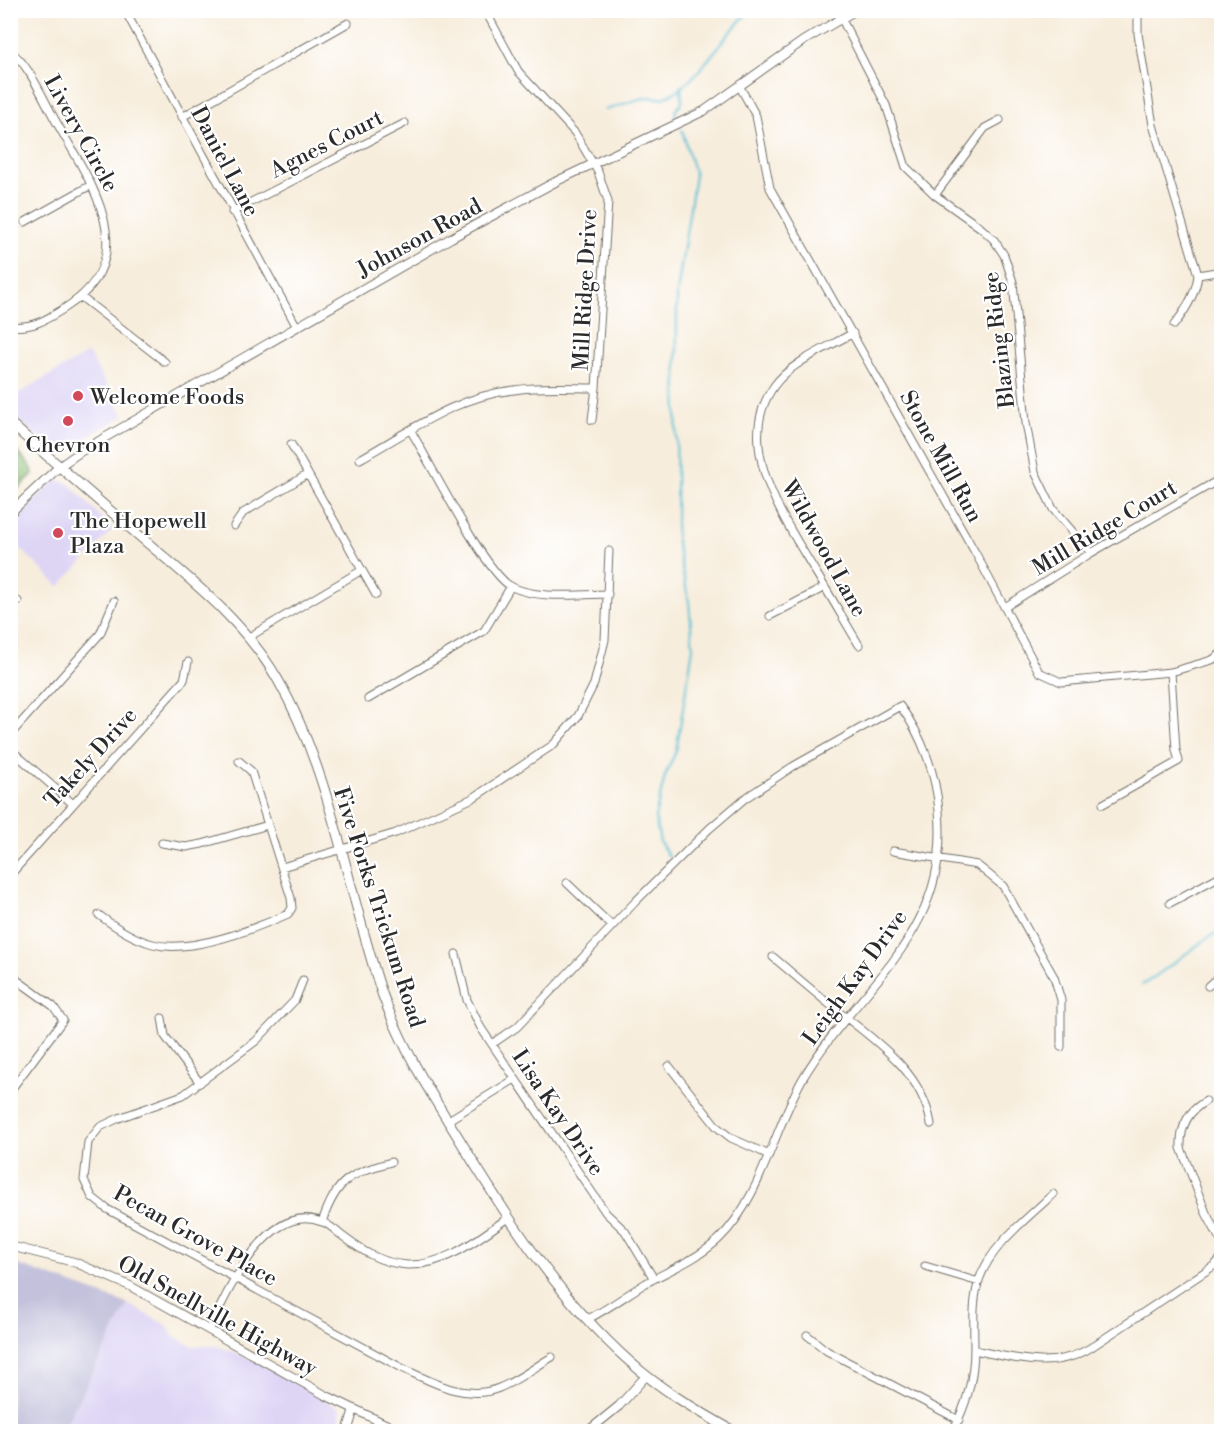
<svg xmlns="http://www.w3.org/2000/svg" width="1232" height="1442" viewBox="0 0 1232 1442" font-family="'Libre Bodoni',serif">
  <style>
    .built { fill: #ded5f5 }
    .industrial { fill: #c3c1db }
    .forest { fill: #89b872; stroke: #5a724e; stroke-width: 1.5 }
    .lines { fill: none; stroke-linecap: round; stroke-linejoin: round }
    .stream { stroke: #57bdd5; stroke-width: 2 }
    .minor-casing { stroke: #726f69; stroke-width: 9 }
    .tertiary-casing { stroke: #726f69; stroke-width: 10 }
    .secondary-casing { stroke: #726f69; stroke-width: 11 }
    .minor { stroke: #fff; stroke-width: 7 }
    .tertiary { stroke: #fff; stroke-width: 8 }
    .secondary { stroke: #fff; stroke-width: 9 }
    .poi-dot { fill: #d1495b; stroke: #fff; stroke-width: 2 }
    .labels { text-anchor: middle; stroke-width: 4.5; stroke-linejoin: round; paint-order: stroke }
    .street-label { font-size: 22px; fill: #2b2b2b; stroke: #fff }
    .poi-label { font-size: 22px; fill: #2b2b2b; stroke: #fff; text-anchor: start }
  </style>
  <rect width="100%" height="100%" fill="#fff"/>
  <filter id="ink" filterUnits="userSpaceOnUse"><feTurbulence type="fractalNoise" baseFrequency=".0167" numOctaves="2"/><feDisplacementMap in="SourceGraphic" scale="12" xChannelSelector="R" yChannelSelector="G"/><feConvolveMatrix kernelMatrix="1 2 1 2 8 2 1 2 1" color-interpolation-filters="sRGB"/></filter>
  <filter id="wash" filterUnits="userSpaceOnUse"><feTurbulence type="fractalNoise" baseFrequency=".008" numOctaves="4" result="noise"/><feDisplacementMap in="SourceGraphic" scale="24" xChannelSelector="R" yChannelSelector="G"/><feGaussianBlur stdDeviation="1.35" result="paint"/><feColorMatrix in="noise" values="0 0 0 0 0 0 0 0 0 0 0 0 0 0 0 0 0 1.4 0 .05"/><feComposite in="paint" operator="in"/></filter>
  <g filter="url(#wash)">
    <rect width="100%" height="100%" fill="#f7eddc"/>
    <!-- built -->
    <path class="built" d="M88,353l36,63 -67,37 -46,-39v-16z
      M57,480l11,3 45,46 -54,58 -49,-49 1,-10 41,-47z
      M128,1304l40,22 4,9 20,11h25l36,14 86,48 2,5 -4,18 -274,1z"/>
    <!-- industrial -->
    <path class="industrial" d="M10,1262l118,42 -65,127h-52z"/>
    <!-- forest -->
    <path class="forest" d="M11,444l21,24 1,6 -22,22z"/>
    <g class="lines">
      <!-- stream -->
      <path class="stream" d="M605,110c14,-3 26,-10 40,-12 6,-2 13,1 18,0 32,-10 61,-65 88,-88
        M676,116l-1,-5 7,-8 -1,-17
        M669,857l-9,-15 -5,-25 10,-41 11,-25 17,-103 -4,-46 -13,-62 1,-247 18,-118 -13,-45
        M1142,985c28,-17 51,-39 80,-56"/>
    </g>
  </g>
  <g filter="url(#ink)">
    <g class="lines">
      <!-- minor casing -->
      <g class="minor-casing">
        <path id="minor" d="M129,10v8l168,309
          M485,10l33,61 57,62 23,39 10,29 -12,187 -4,32
          M837,10l49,95 20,62 29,28 46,33 13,12 10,15 9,27 13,141 9,49 18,37 38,44
          M1138,10v24l15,91 45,150c-2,19 -12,35 -24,50
          M10,52c16,7 34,48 43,64 33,61 96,139 12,192 -18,11 -32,21 -55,18
          M740,87l16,29 14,72 206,366 63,118 22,10 110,-10 41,-12 10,-7
          M182,117l166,-94
          M935,195l50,-67 15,-8
          M232,212l173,-89
          M25,222l66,-37
          M1198,275l24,-4
          M81,297l84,65
          M853,333c-26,15 -62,29 -79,53 -42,59 11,134 41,185 15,24 29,49 44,74
          M411,431c18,30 75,144 101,156 28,13 66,7 96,7
          M291,444l85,151
          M360,459c49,-27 96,-63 154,-69 27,-4 55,-2 82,-2
          M234,526l9,-13 65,-39
          M10,603l8,-2
          M1005,607l86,-54 131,-75
          M770,616l55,-29
          M249,637l113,-67
          M368,699l116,-68 27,-45
          M10,735l90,-101 14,-33
          M10,749l63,55
          M1103,804l76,-43 -3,-11 -5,-78
          M162,843l24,4 16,-3 66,-19
          M893,851l84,14 26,21 51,91 7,23v47
          M282,867l114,-34 77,-35 80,-53 25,-29 16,-32 11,-44 4,-89
          M12,873l172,-193 4,-18
          M567,883l45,43
          M1170,903l52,-28
          M99,915c16,12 34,24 54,29 37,10 101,-15 135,-30l4,-6 -1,-10 -40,-127 -12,-10
          M456,954l11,46 14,28 125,185 19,18 29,48
          M773,957c25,21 49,42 75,62 36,28 75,57 83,105
          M10,975l43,31 10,14 -53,71
          M303,980l-8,20 -39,41 -73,54 -64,23 -19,9 -12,15 -4,38 8,17 15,12 293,158c30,14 65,35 99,21 18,-7 36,-21 53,-31
          M1208,986l14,-12
          M162,1018l3,18 35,47
          M492,1044l25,-17 119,-126 73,-72 35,-30 48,-32 108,-61c22,29 36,68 39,105 12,125 -80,173 -136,267 -29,50 -42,121 -84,161 -20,19 -49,31 -73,44 -20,12 -38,26 -58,36
          M669,1066l48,61 14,11 36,16
          M1206,1101c-18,10 -26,26 -25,47l25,65 16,30
          M447,1121l68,-42
          M322,1222c15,-43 27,-48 69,-60
          M925,1266l54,16
          M209,1330c18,-37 58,-130 113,-108 7,2 14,9 19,13 21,16 39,28 66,30 39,1 72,-27 102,-48
          M807,1335l20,16 132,69
          M974,1350c40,8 79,21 116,-2l125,-83 7,-8
          M952,1432c14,-25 22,-55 22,-84 0,-22 -2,-46 5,-68 12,-35 48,-61 74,-86"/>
      </g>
      <!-- tertiary casing -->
      <g class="tertiary-casing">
        <path id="tertiary" d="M10,513l50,-47 20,-14 371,-214 106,-57 147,-70 99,-70 53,-31
          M10,1246l64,16 56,24 195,109 77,37
          M347,1432l7,-23
          M587,1432l32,-26 27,-30"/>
      </g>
      <!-- secondary casing -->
      <g class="secondary-casing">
        <path id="secondary" d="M10,423c42,37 84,74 126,110 51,44 108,87 142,147 55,96 69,212 105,316 19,51 46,95 75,141 48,79 101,162 171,224 32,29 69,50 106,71"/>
      </g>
      <!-- minor -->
      <use href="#minor" class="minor"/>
      <!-- tertiary -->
      <use href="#tertiary" class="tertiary"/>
      <!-- secondary -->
      <use href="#secondary" class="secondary"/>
    </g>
  </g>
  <!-- markers -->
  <g class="poi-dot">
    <circle cx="78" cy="396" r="6"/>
    <circle cx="68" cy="421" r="6"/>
    <circle cx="58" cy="533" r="6"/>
  </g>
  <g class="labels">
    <!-- street labels -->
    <g class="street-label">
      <text transform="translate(82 133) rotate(61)" y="8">Livery Circle</text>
      <text transform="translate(326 143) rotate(-27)" y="8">Agnes Court</text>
      <text transform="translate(226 161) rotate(62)" y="8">Daniel Lane</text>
      <text transform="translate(419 237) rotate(-29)" y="8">Johnson Road</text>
      <text transform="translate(584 290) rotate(-87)" y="8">Mill Ridge Drive</text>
      <text transform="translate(998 340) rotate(-97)" y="8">Blazing Ridge</text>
      <text transform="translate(942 456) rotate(61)" y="8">Stone Mill Run</text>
      <text transform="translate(1104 527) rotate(-31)" y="8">Mill Ridge Court</text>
      <text transform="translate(825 548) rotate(61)" y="8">Wildwood Lane</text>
      <text transform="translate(90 757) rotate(-48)" y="8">Takely Drive</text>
      <text transform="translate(380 907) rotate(72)" y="8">Five Forks Trickum Road</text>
      <text transform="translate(854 977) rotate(-54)" y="8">Leigh Kay Drive</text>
      <text transform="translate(559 1112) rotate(56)" y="8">Lisa Kay Drive</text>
      <text transform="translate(196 1235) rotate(29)" y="8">Pecan Grove Place</text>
      <text transform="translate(218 1315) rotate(29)" y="8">Old Snellville Highway</text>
    </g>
    <!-- poi labels -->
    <g class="poi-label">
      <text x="90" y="404">Welcome Foods</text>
      <text x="68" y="452" text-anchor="middle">Chevron</text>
      <text x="70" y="528">The Hopewell<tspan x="70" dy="25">Plaza</tspan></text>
    </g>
  </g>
  <!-- margin -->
  <rect width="1232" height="1442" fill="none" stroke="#fff" stroke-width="36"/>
</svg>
